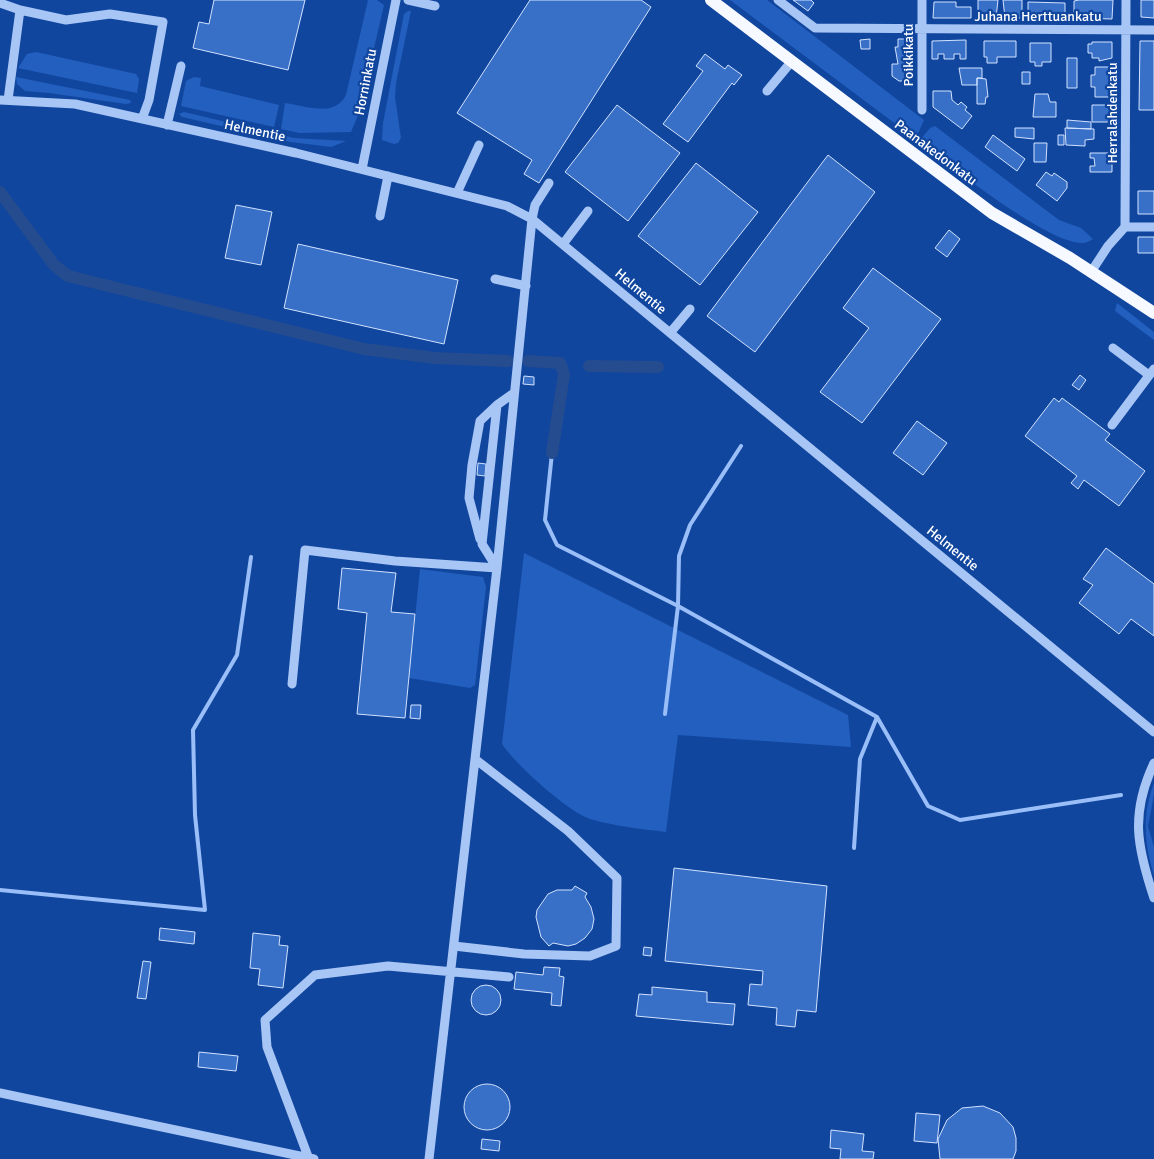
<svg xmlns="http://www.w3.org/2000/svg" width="1154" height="1159" viewBox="0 0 1154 1159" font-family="Signika,sans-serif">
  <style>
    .green { fill: #235fbe }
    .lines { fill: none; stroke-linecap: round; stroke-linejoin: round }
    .stream { stroke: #9abff8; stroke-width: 4 }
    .canal { stroke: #254c8f; stroke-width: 12 }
    .building { fill: #3970c7; stroke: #d1e2fe }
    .minor { stroke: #a8c6f5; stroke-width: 9 }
    .major { stroke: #f6f9ff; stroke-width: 12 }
    .labels { text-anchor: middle; stroke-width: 4.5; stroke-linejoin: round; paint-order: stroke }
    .street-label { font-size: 14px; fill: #fff; stroke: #11469f }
  </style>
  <rect width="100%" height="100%" fill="#11469f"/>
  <!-- green -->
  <path class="green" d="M368,0h9l7,5 -25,108 -8,19 -51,1 -19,-4 4,-26c22,3 49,15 61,-8z
    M730,0h37l157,120 -7,16 -4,1z
    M408,11h3l-15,72 -1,14 6,41 -3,5 -4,1 -12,-4 1,-17 21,-109z
    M36,52l100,22 3,5 -2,14 -119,-25 9,-14z
    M16,77l114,23 1,3 -5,1 -77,-11 -24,-2 -8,-7z
    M194,77l7,1 -1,8 79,19 -5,22 -93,-21 5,-25z
    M184,112l110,26 52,3 -15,6 -40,-5 -109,-25 -3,-3z
    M935,126l124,94 22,8 12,11c-3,2 -7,4 -11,4 -34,1 -131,-77 -161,-99l-1,-4 10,-12z
    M1117,303l37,29v8l-39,-29z
    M524,553l324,162 3,32 -173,-12 -12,97c-25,-3 -52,-6 -76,-13 -23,-8 -75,-55 -88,-75z
    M420,569l63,8 3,10 -11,98 -5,3 -61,-10z
    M1154,783v12l-6,31 6,21v28c-10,-31 -12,-61 0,-92z"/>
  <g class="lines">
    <!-- stream -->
    <path class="stream" d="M552,453l-7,67 12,25 121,61 199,111 51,89 32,14 161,-25
      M665,714l13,-108 1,-50 11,-31 51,-79
      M854,848l6,-89 17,-42
      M0,890l205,20 -10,-95 -2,-85 44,-75 14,-98"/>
    <!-- canal -->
    <path class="canal" d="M0,192l54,73 14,11 296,73 71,9 73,3
      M528,361l32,2 4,11 -12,79
      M589,366l69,1"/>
  </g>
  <!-- building -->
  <path class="building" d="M214,0h91l-17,70 -95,-22 6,-26 10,2z
    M530,0h111l10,7 -112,176 -15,-9 8,-14 -75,-47z
    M793,0h18l3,3 -6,8z
    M978,0h20l-2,18h-18z
    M1003,0h19v18h-17z
    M1079,0h34l-1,19 -38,-1v-17z
    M1141,0h13v18l-13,-1z
    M934,2h22v5h15v11h-38z
    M1028,2l37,1v15h-37z
    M870,39v10h-9l-1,-9z
    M898,39h12v42h-11l-7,-5v-12h6l-3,-17h3z
    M966,40v19h-6v-5h-6v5h-10v-5h-6v5h-6v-18z
    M984,41h32v16h-19v6h-10v-6h-3z
    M1140,41h14v69h-15z
    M1092,42h20v16l-13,3v-3h-7v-5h-4v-9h4z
    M1030,43h21v19h-9v4h-7v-4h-5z
    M705,54l20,15 3,-4 14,10 -8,10 -2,-2 -44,59 -25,-18 40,-53 -7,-5z
    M1067,58h10v30h-10z
    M1095,67h17v30h-17v-10h-4v-12h4z
    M959,68h23v10h-5v7h-15z
    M1022,72h8v12h-8z
    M977,78l9,1 2,18h-2l-1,7h-8z
    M933,91h18l1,9 6,5 3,-3 6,5 -2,3 7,6 -10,13 -29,-22z
    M1035,94h13l2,8h6v15h-23z
    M617,105l63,48 -52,68 -63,-49z
    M1092,105h20v17h-20z
    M1067,120l24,2v7l-24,-1z
    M1015,128h19v11l-19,-2z
    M1065,128l29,1v10l-9,1v6l-19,-1z
    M993,135l32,24 -8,12 -32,-24z
    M1058,135h6v10h-6z
    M1034,143h13l-1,19h-12z
    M1090,153h22v19h-22v-6h5l-1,-8h-4z
    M828,155l47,37 -120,160 -48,-36z
    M696,163l62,49 -58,73 -62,-49z
    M1046,172l6,4 2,-3 13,9v6l-10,13 -21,-16z
    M1138,191h16v23h-16z
    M236,205l36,7 -11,53 -36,-7z
    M949,230l11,9 -13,18 -12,-9z
    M1138,237h16v16h-16z
    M298,244l160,36 -14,64 -160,-36z
    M873,268l68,51 -79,104 -42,-31 49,-64 -26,-20z
    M1080,375l6,5 -7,10 -7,-5z
    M524,376l10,1v8l-11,-1z
    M1054,398l5,4 3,-4 48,36 -5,6 40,31 -26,35 -35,-26 -6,9 -7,-6 6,-7 -52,-40z
    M917,421l30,22 -24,32 -30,-22z
    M478,463l8,1 -1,12 -8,-1z
    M1106,548l48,36v52l-23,-17 -12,15 -40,-31 14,-18 -10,-6z
    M342,568l54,5 -5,39 24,2 -10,104 -48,-4 10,-101 -29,-4z
    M411,705h10l-1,14 -10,-1z
    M674,868l153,18 -11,126 -19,-2 -2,17 -19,-2 1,-17 -29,-3 2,-21 12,1 1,-14 -98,-10z
    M575,886l12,7 -2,4 6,10 3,12 -2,10 -7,9 -9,6 -8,2 -15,-3 -4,3 -8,-9 -5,-20 1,-7 11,-16 9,-4h15z
    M160,928l35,4 -1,12 -35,-4z
    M253,933l27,3 -1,9 9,1 -5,42 -25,-3 2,-16 -10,-1z
    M644,947l8,1 -1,8 -8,-1z
    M143,961l8,1 -5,37 -9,-1z
    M544,967l16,1 -1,8 5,1 -3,29 -10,-1 1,-12 -38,-4 2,-17 27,3z
    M471 1000a15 15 0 1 1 30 0a15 15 0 1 1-30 0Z
    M652,987l55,5v10l28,2 -2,21 -97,-9 3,-22 13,1z
    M199,1052l39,4 -2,15 -38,-4z
    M464 1107a23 23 0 1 1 46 0a23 23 0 1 1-46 0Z
    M983,1106l17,7 13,14 3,11v13l-3,8h-73l-2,-20 9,-19 15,-12z
    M916,1113l24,2 -3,28 -23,-2z
    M831,1130l33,4 -2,17 12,1 -1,7h-33l1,-10 -11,-1z
    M482,1139l18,2 -1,10 -18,-2z"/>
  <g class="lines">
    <!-- minor -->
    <path class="minor" d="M408,0l27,6
      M778,0l37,28 339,2
      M0,3l20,7 46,10 44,-6 53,8 -14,78 -7,19
      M767,91l25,-30
      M0,100l75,4 221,49 211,53 25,13 622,513
      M8,100l12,-90
      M922,110v-110
      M167,125l14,-59
      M362,169l34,-169
      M457,193l22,-48
      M380,216l8,-40
      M1125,227l1,-227
      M563,244l25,-33
      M1091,272l17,-26 17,-19h29
      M495,279l31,7
      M670,333l20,-24
      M1113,348l36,27
      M1112,425l42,-56
      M480,539l-11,-41 3,-33 8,-44 17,-16
      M497,568l-15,-24 15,-139 17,-12
      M292,684l13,-134 90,11 102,7
      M1154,763c-24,51 -17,84 0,135
      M454,946l70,8 66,2 26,-10 1,-68 -49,-47 -93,-72
      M0,1093l314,66
      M309,1159l-42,-112 -2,-27 50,-45 73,-9 121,11
      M429,1159l68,-591 35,-349 3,-14 14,-22"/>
    <!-- major -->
    <path class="major" d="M711,0l281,213 78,45 84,55"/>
  </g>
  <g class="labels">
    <!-- street labels -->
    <g class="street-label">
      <text x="1038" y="21">Juhana Herttuankatu</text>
      <text transform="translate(908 55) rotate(-90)" y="5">Poikkikatu</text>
      <text transform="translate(365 82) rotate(-79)" y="5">Horninkatu</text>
      <text transform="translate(1112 113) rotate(-90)" y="5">Herralahdenkatu</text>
      <text transform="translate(255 130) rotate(12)" y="5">Helmentie</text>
      <text transform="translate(936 152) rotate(37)" y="5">Paanakedonkatu</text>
      <text transform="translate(641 291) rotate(40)" y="5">Helmentie</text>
      <text transform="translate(953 548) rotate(39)" y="5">Helmentie</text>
    </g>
  </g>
</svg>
